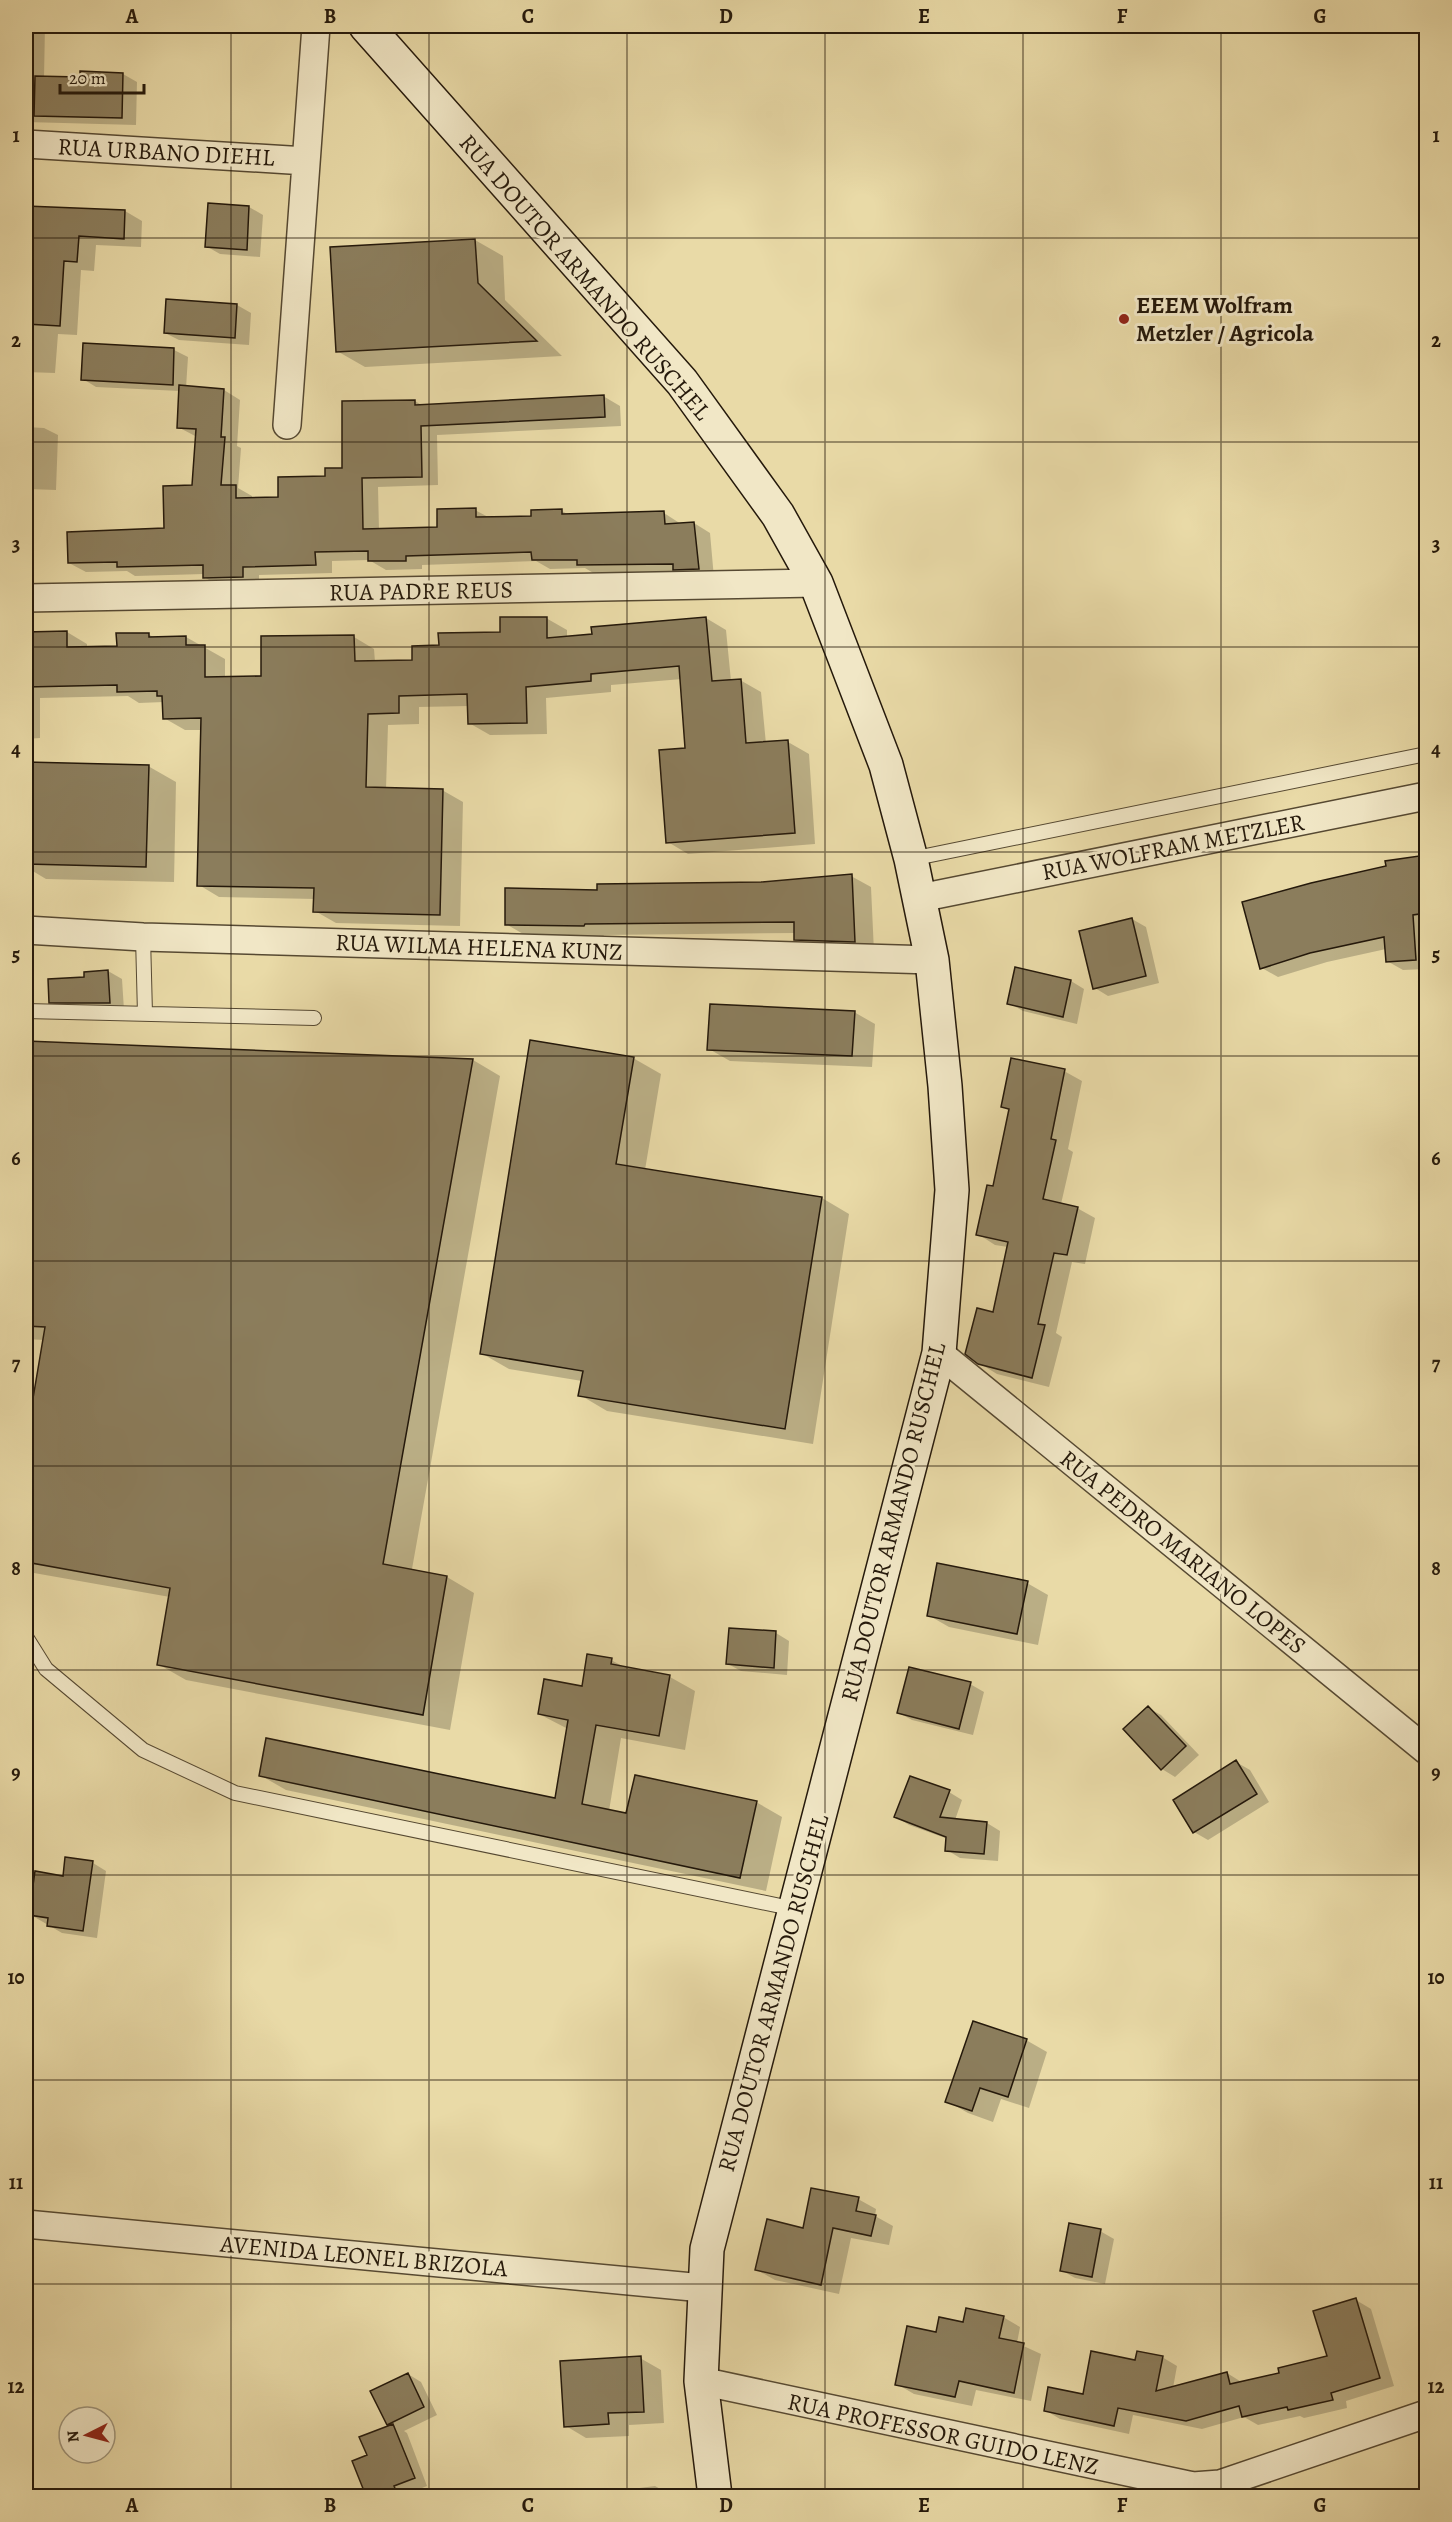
<svg xmlns="http://www.w3.org/2000/svg" width="1452" height="2522" viewBox="0 0 1452 2522" font-family="Alegreya,serif">
  <style>
    .shadow { fill: #0003 }
    .building { fill: #8b7d5c; stroke: #25190b; stroke-width: 1.5 }
    .lines { fill: none; stroke-linecap: round; stroke-linejoin: round }
    .service-casing { stroke: #564932; stroke-width: 16 }
    .minor-casing { stroke: #564932; stroke-width: 30 }
    .secondary-casing { stroke: #25190b; stroke-width: 36 }
    .service { stroke: #f1e7c6; stroke-width: 14 }
    .minor { stroke: #f1e7c6; stroke-width: 27 }
    .secondary { stroke: #f1e7c6; stroke-width: 33 }
    .grid { fill: none; stroke: #25190b; stroke-width: 1.5; stroke-opacity: 0.55 }
    .poi-dot { fill: #8f2418; stroke: #f1e7c6; stroke-width: 2 }
    .labels { text-anchor: middle; stroke-width: 6; stroke-linejoin: round; paint-order: stroke }
    .street-label { font-size: 24px; fill: #25190b; stroke: #f1e7c6 }
    .poi-label { font-size: 24px; font-weight: bold; fill: #25190b; stroke: #f1e7c6; text-anchor: start }
    .neatline { fill: none; stroke: #25190b; stroke-width: 2 }
    .grid-label { font-size: 20px; text-anchor: middle; font-weight: bold; fill: #25190b }
  </style>
  <rect width="100%" height="100%" fill="#e9daa7"/>
  <filter id="stains"><feTurbulence type="fractalNoise" baseFrequency=".00333" numOctaves="4"/><feColorMatrix values="0 0 0 0 .2 0 0 0 0 .09 0 0 0 0 .02 0 0 0 .5 -.17"/></filter>
  <radialGradient id="worn" r=".72"><stop offset=".6" stop-color="#630" stop-opacity="0"/><stop offset="1" stop-color="#630" stop-opacity=".3"/></radialGradient>
  <!-- shadow -->
  <path class="shadow" d="M26,26h19l-1,52 37,1 42,-5 14,8 -1,43 -110,-3z
    M88,26h45v3l-41,-1z
    M209,205l40,2 14,8 -3,42 -40,-3 -14,-8z
    M26,207l99,4 17,10 -1,26 -45,-2 -2,26 -13,-1 -4,65 -19,-1 -3,39 -29,-1z
    M475,240l28,16 2,44 57,56 -197,11 -28,-16z
    M237,305l14,8 -2,32 -70,-5 -14,-7z
    M85,344l89,6 14,7 -2,31 38,2 16,10 -3,46 4,2 -3,40 14,8v3h28l63,-29 72,-69 8,5 180,-10 17,10 1,20 -184,9 1,50 -60,2 1,43 60,-1 36,-19 15,8 43,-1 29,-6 7,4 95,-2 17,11 13,-1 16,10 4,45 -119,-4 -10,-6 -35,1 -14,-8 -114,4v4l-36,1 -17,-10 -37,1v12l-73,2v11l-38,1 -17,-10v-3l-69,2 -8,-5 -41,1 -17,-9 96,-34 28,-42 4,-50 -19,-10 2,-36 -84,-4 -13,-8z
    M26,427l18,1 14,7 -2,55 -28,-1 2,80h-4z
    M546,618l21,12v7l139,-19 20,12 5,51 9,-1 21,12 5,52 22,-2 21,12 6,90 -127,10 -20,-12 19,-93 -5,-70 -71,6v7l-65,6 1,36 -57,1 -21,-12v-17l-50,1v17l-31,1 -2,64 56,1 21,12 -3,124 -124,-3 -21,-12v-12l-96,-2 -20,-12 3,-155h-17l-21,-12v-16l-25,1 -11,-7 -88,2v40l-14,1v-106l41,-1 20,12v4h31l30,-14 7,4 31,-1 39,22v19h37l92,-41 20,12 1,13 39,-1 26,-14 62,-13z
    M26,763l122,3 28,16 -2,100 -128,-3 -20,-12z
    M1426,857v112l-23,1 -16,-9 -1,-12 -59,13 -49,15 -16,-9 125,-101v-5z
    M851,876l20,11 3,65 -59,-1 -19,-12v-6l-192,2 -1,2 -78,-2 -19,-11 92,-33 163,-7z
    M1132,919l14,8 13,56 -51,13 -13,-8z
    M1017,969l54,12 13,8 -7,35 -54,-13 -14,-8z
    M108,971l14,8 2,31h-59l-14,-8 34,-24z
    M854,1012l21,12 -3,43 -142,-6 -21,-12z
    M26,1043l447,17 27,16 -88,493 35,8 27,16 -24,137 -264,-50 -28,-16 12,-67 -136,-24 -8,-5v-119l18,-109 -18,-1z
    M633,1058l28,16 -16,96 177,28 27,16 -36,230 -206,-33 -27,-16 2,-14 -73,-12 -28,-16z
    M1064,1071l18,10 -14,68 5,3 -12,52 16,4 18,10 -10,46 -13,-2 -16,71 6,4 -13,50 -52,-13 -18,-11 15,-49 14,-67 -13,-2 -17,-11 16,-46 16,-77 -7,-4z
    M1027,1583l21,12 -10,50 -89,-18 -21,-12z
    M776,1633l13,8 -2,34 -46,-4 -13,-7z
    M611,1660l15,8 44,9 25,14 -10,59 -64,-12 -12,73 19,4 128,-13 26,15 -16,74 -480,-101 -26,-15 297,25 11,-71 -29,-15 44,-27z
    M970,1684l14,8 -11,43 -61,-15 -13,-7z
    M1148,1708l13,7 38,40 -24,22 -13,-8z
    M26,1714l5,3 -5,28z
    M1236,1762l14,8 19,32 -61,38 -14,-8z
    M949,1792l13,8 -7,20 32,3 13,8 -2,30 -38,-3 -13,-8 1,-11 -39,-14 -13,-8z
    M67,1859l26,4 13,8 -9,67 -35,-5 -31,-18 33,-38z
    M1026,2040l21,12 -18,56 -28,-9 -8,23 -25,-9 -21,-12z
    M858,2199l18,10 -1,7 18,10 -4,19 -38,-7 -12,56 -64,-14 -18,-10 47,-41z
    M1100,2231l14,8 -9,45 -30,-6 -14,-8z
    M1356,2300l15,9 23,77 -48,15 1,7 -43,10 -4,-2 -42,9 -14,-8 -42,12 -69,-14 -4,19 -69,-15 -15,-9 40,-14 51,-35 26,-4 15,9 -4,22 54,-15 16,10 38,-9 48,-17z
    M1003,2317l17,10 -3,16 24,11 -10,47 -55,-11 -4,16 -58,-12 -17,-10 40,-50 28,-10z
    M640,2358l21,12 3,53 -35,2v11l-43,2 -20,-12z
    M408,2374l13,8 16,33 -33,16 3,2 20,53 -20,8 1,2h-41l-13,-34 14,-6 23,-30 -3,-2z
    M655,2486l18,10h-96z
    M1382,2489l13,7h-33v-1z
    M86,2492l8,4h-42z"/>
  <!-- building -->
  <path class="building" d="M80,71l43,2 -1,45 -88,-2 1,-40 45,1z
    M208,203l41,3 -2,44 -42,-3z
    M26,206l99,4 -1,29 -45,-3 -2,26 -13,-1 -4,65 -34,-2z
    M475,239l3,44 59,58 -201,11 -6,-105z
    M166,299l71,5 -2,34 -71,-5z
    M83,343l91,5 -1,37 -92,-5z
    M179,385l45,4 -3,48h4l-4,48h15v13l42,-1v-20l47,-1v-8h17v-67l73,-1v5l189,-10 1,22 -184,9 1,51 -60,1 1,51 74,-2v-18l39,-1v9l55,-1v-6l31,-1v5l102,-3 1,13 29,-2 5,47 -26,1v-6l-96,1v-5h-45l-1,-8 -125,4v5h-38v-10l-53,1 1,13 -73,2v10l-40,1v-13l-86,2v-5l-49,1 -1,-31 97,-4 -1,-42 29,-1 4,-56 -19,-1z
    M500,617h47v21l45,-4 -1,-7 115,-10 6,64 29,-2 5,64 42,-3 7,93 -129,10 -7,-93 26,-2 -6,-82 -88,8v7l-65,6 1,36 -59,1 -1,-30 -68,2v17l-31,1 -2,73 77,2 -3,126 -127,-3 1,-24 -117,-2 4,-168 -38,1 -1,-23h-5v-5l-40,1v-7l-91,2v-55l41,-1v16l50,-1 -1,-13h33v4l37,-1v9h19v32l56,-1v-40l93,-1 1,26 57,-1v-14l27,-1 -1,-12 62,-1z
    M26,762l123,3 -3,102 -120,-3z
    M1426,855v58l-13,2 3,45 -30,2 -2,-25 -74,16 -50,16 -18,-67 69,-19 75,-17 -1,-5z
    M852,874l3,68 -61,-2v-18l-209,2 -1,2 -79,-1v-37l92,2v-6l164,-2z
    M1132,918l14,58 -53,13 -14,-58z
    M1015,967l56,13 -8,37 -56,-13z
    M108,970l2,33h-61l-1,-24 36,-2v-5z
    M710,1004l145,7 -3,45 -145,-6z
    M530,1040l104,17 -18,107 206,33 -37,232 -207,-33 5,-25 -103,-17z
    M26,1041l447,18 -90,505 64,12 -24,139 -266,-50 13,-77 -144,-26v-122l19,-113 -19,-1z
    M1011,1058l54,11 -14,70 5,1 -13,59 35,8 -11,48 -13,-2 -16,71 7,1 -13,53 -54,-14 -13,-10 12,-46 16,4 15,-70 -32,-7 11,-50 6,1 16,-77 -8,-2z
    M937,1563l91,18 -11,53 -90,-18z
    M729,1628l47,3 -2,37 -48,-4z
    M587,1654l25,4 -1,6 59,11 -11,61 -63,-11 -14,79 44,9 9,-38 122,26 -17,77 -481,-102 7,-38 289,60 13,-78 -30,-6 6,-35 38,7z
    M909,1667l62,15 -12,47 -62,-16z
    M1148,1706l38,40 -25,24 -38,-41z
    M1236,1760l21,34 -64,39 -20,-33z
    M910,1776l40,14 -10,27 47,5 -3,32 -39,-3 1,-14 -52,-20z
    M65,1857l28,4 -10,70 -36,-5 1,-8 -19,-3 6,-44 28,5z
    M973,2021l54,18 -19,58 -28,-9 -8,23 -27,-9z
    M811,2188l48,9 -3,14 20,4 -5,21 -38,-8 -12,57 -66,-15 12,-51 36,9z
    M1069,2223l32,6 -9,48 -32,-6z
    M1356,2298l24,80 -49,15 2,7 -45,10 -1,-3 -45,10 -3,-11 -53,15 -68,-13 -4,18 -70,-15 4,-24 35,7 8,-43 44,9 2,-9 26,5 -7,35 71,-19 3,12 49,-11 -1,-5 49,-12 -14,-45z
    M966,2308l38,8 -5,22 25,5 -10,50 -55,-12 -4,16 -60,-12 12,-59 29,6 3,-15 24,5z
    M641,2356l3,56 -36,1 1,11 -45,3 -4,-66z
    M408,2373l16,34 -37,18 -17,-34z
    M393,2424l22,54 -21,8 4,10h-32l-14,-35 15,-6 -8,-18z"/>
  <g class="lines">
    <!-- service casing -->
    <g class="service-casing">
      <path id="service" d="M911,859l515,-105
        M143,937l2,77
        M26,1011l288,7
        M26,1352v-2
        M26,1637l20,32 97,81 92,43 560,116"/>
    </g>
    <!-- minor casing -->
    <g class="minor-casing">
      <path id="minor" d="M26,144l280,17
        M287,425l29,-399
        M26,598l790,-15
        M920,898l506,-102
        M26,930l117,7 789,23
        M939,1353l487,397
        M26,2224l677,64
        M701,2381l492,105 27,-2 206,-70"/>
    </g>
    <!-- secondary casing -->
    <g class="secondary-casing">
      <path id="secondary" d="M366,26l316,356 96,133 38,68 70,182 25,94 21,101 13,126 7,104 -13,163 -232,896 -6,132 14,115"/>
    </g>
    <!-- service -->
    <use href="#service" class="service"/>
    <!-- minor -->
    <use href="#minor" class="minor"/>
    <!-- secondary -->
    <use href="#secondary" class="secondary"/>
  </g>
  <!-- grid -->
  <path class="grid" d="M231,26v2470M429,26v2470M627,26v2470M825,26v2470M1023,26v2470M1221,26v2470M26,238h1400M26,442h1400M26,647h1400M26,852h1400M26,1056h1400M26,1261h1400M26,1466h1400M26,1670h1400M26,1875h1400M26,2080h1400M26,2284h1400"/>
  <!-- markers -->
  <circle class="poi-dot" cx="1124" cy="319" r="6"/>
  <g class="labels">
    <!-- street labels -->
    <g class="street-label">
      <text transform="translate(166 152) rotate(3)" y="8">RUA URBANO DIEHL</text>
      <text transform="translate(585 277) rotate(49)" y="8">RUA DOUTOR ARMANDO RUSCHEL</text>
      <text transform="translate(421 591) rotate(-1)" y="8">RUA PADRE REUS</text>
      <text transform="translate(1173 847) rotate(-11)" y="8">RUA WOLFRAM METZLER</text>
      <text transform="translate(479 947) rotate(2)" y="8">RUA WILMA HELENA KUNZ</text>
      <text transform="translate(893 1522) rotate(-76)" y="8">RUA DOUTOR ARMANDO RUSCHEL</text>
      <text transform="translate(1183 1552) rotate(39)" y="8">RUA PEDRO MARIANO LOPES</text>
      <text transform="translate(773 1993) rotate(-75)" y="8">RUA DOUTOR ARMANDO RUSCHEL</text>
      <text transform="translate(364 2256) rotate(5)" y="8">AVENIDA LEONEL BRIZOLA</text>
      <text transform="translate(943 2434) rotate(12)" y="8">RUA PROFESSOR GUIDO LENZ</text>
    </g>
    <!-- poi labels -->
    <g class="poi-label">
      <text x="1136" y="313">EEEM Wolfram<tspan x="1136" dy="28">Metzler / Agricola</tspan></text>
    </g>
  </g>
  <!-- margin -->
  <rect width="1452" height="2522" fill="none" stroke="#e9daa7" stroke-width="66"/>
  <!-- north arrow -->
  <g transform="translate(87 2435) rotate(264)"><circle r="28" fill="#f1e7c6" stroke="#9f957b" stroke-width="1.5"/>
  <path d="M0-4.5L10 22L0 15L-10 22Z" fill="#8f2418"/>
  <text y="-9" font-size="16" font-weight="bold" text-anchor="middle" fill="#25190b">N</text>
  </g>
  <!-- scale -->
  <path d="M60 84v9h84v-9" fill="none" stroke="#25190b" stroke-width="3"/>
  <text x="69" y="84" font-size="18" fill="#25190b" stroke="#f1e7c6" stroke-width="4.5" paint-order="stroke">20 m</text>
  <rect x="33" y="33" width="1386" height="2456" class="neatline"/>
  <g class="grid-label">
    <text x="132" y="23">A</text>
    <text x="330" y="23">B</text>
    <text x="528" y="23">C</text>
    <text x="726" y="23">D</text>
    <text x="924" y="23">E</text>
    <text x="1122" y="23">F</text>
    <text x="1320" y="23">G</text>
    <text x="16" y="142">1</text>
    <text x="1436" y="142">1</text>
    <text x="16" y="347">2</text>
    <text x="1436" y="347">2</text>
    <text x="16" y="551">3</text>
    <text x="1436" y="551">3</text>
    <text x="16" y="756">4</text>
    <text x="1436" y="756">4</text>
    <text x="16" y="961">5</text>
    <text x="1436" y="961">5</text>
    <text x="16" y="1165">6</text>
    <text x="1436" y="1165">6</text>
    <text x="16" y="1370">7</text>
    <text x="1436" y="1370">7</text>
    <text x="16" y="1575">8</text>
    <text x="1436" y="1575">8</text>
    <text x="16" y="1779">9</text>
    <text x="1436" y="1779">9</text>
    <text x="16" y="1984">10</text>
    <text x="1436" y="1984">10</text>
    <text x="16" y="2189">11</text>
    <text x="1436" y="2189">11</text>
    <text x="16" y="2393">12</text>
    <text x="1436" y="2393">12</text>
    <text x="132" y="2512">A</text>
    <text x="330" y="2512">B</text>
    <text x="528" y="2512">C</text>
    <text x="726" y="2512">D</text>
    <text x="924" y="2512">E</text>
    <text x="1122" y="2512">F</text>
    <text x="1320" y="2512">G</text>
  </g>
  <rect width="100%" height="100%" filter="url(#stains)"/>
  <rect width="100%" height="100%" fill="url(#worn)"/>
</svg>
